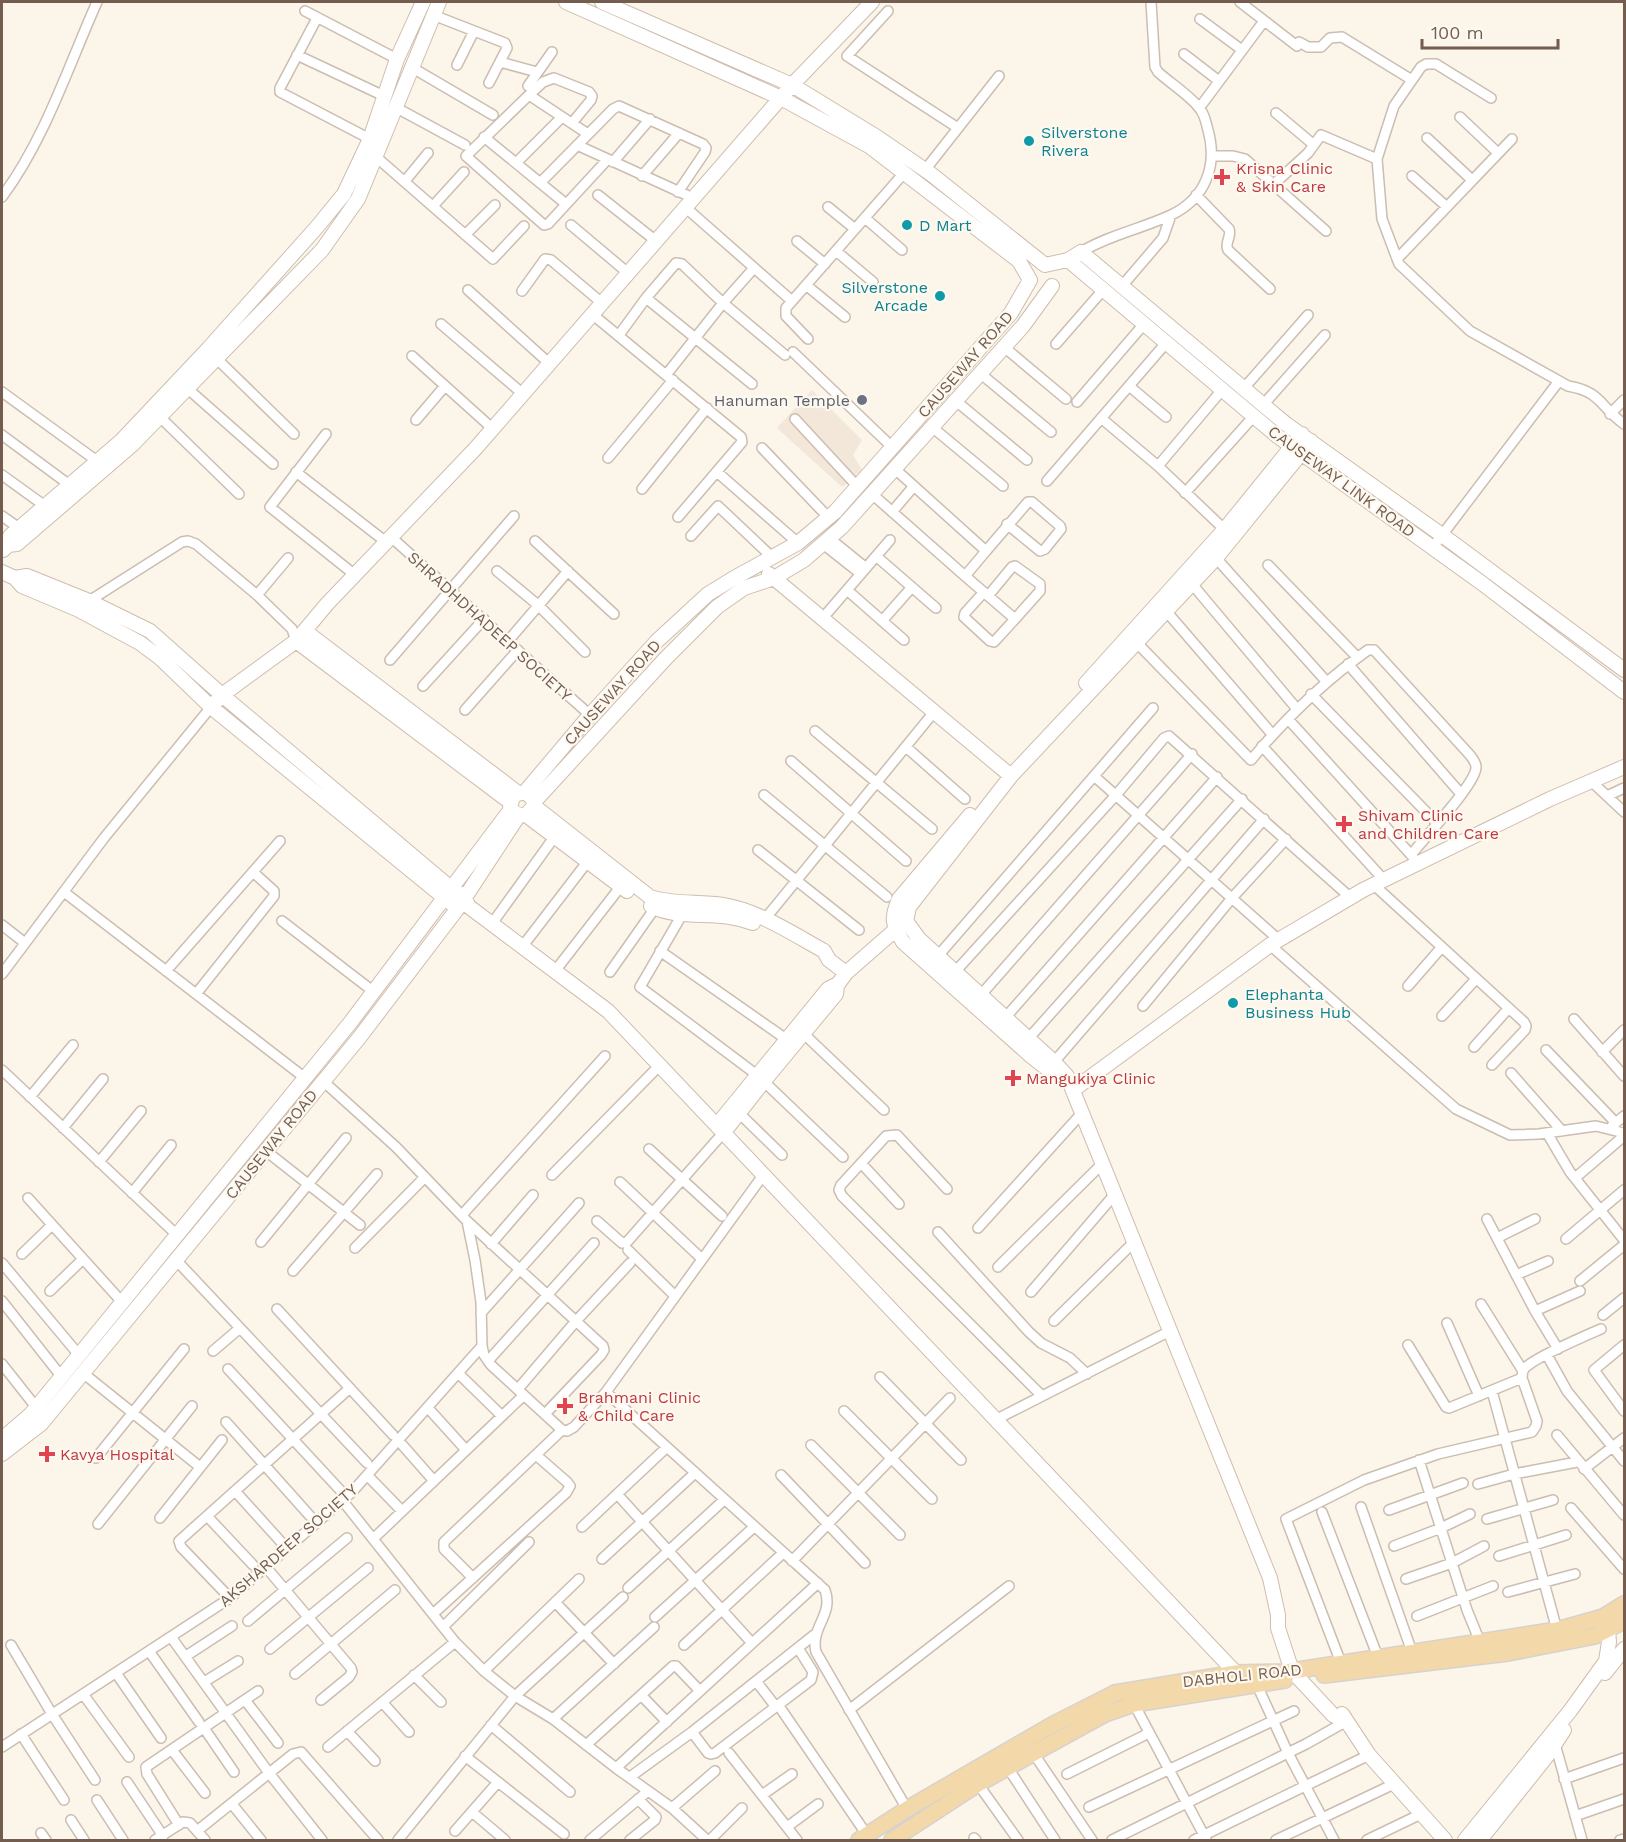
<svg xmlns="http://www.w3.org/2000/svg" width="1626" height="1842" viewBox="0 0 1626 1842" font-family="'Work Sans',sans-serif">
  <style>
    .residential { fill: #f2e7d9 }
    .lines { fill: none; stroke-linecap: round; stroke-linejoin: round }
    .street-casing { stroke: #ccbdb1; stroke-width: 12 }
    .secondary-casing { stroke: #cfbdae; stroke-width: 16 }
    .primary-casing { stroke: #d8d2ce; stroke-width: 18 }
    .street { stroke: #fff; stroke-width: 9 }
    .secondary { stroke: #fff; stroke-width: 14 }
    .primary { stroke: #f3d8a9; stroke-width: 15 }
    .culture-dot { fill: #0f9aa8; stroke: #fef9f0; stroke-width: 2 }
    .health-dot { fill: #e0444e; stroke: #fef9f0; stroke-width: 2 }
    .worship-dot { fill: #6b7280; stroke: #fef9f0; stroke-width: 2 }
    .labels { text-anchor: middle; stroke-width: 4.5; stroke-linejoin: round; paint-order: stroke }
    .culture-label { font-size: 16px; fill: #0d838f; stroke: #fef9f0; text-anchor: start }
    .health-label { font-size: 16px; fill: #be3a42; stroke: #fef9f0; text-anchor: start }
    .street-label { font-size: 16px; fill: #745d4f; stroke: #fef9f0 }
    .worship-label { font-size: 16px; fill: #5b616d; stroke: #fef9f0; text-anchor: end }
  </style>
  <rect width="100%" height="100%" fill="#fbf5ea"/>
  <!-- residential -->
  <path class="residential" d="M812,390l50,50 -9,15 9,15 -20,17 -65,-59z"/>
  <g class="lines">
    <!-- street casing -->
    <g class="street-casing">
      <path id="street" d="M1240,2l57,44
        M305,11l92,48
        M888,11l-41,45 111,72
        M433,15l72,28 2,5 -18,35
        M317,18l-37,70v4l90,47
        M1200,19l42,31
        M1299,42l9,5h13l9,-9 12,-1 70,43
        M1184,54l35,27
        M297,55l87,41
        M500,62l37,10
        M457,65l17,-34
        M411,67l82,48
        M528,86l24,-34
        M529,95l59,39
        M1491,98l-55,-34h-10l-5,3 -27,39 -17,53 5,60 17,45 71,67 98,55c34,6 31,20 56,38
        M395,107l70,38
        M1200,107l64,-86
        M1276,113l38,32
        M1460,117l38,36
        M572,123l19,-23 1,-4 -3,-4 -35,-14 -11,4 -14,13 -63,61 78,69 4,-1 59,-64
        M484,137l82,67
        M1427,138l45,42
        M577,145l116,53
        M375,156l118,103 31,-33
        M1213,156h20l12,3 81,72
        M613,162l37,-43
        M516,163l46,-46
        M925,170l74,-94
        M642,176l37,-43
        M1412,176l35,31
        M405,181l23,-28
        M540,183l73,-74 6,-3 84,38 3,4 -1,4 -27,40
        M1274,184l34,-31 13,-18 56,24
        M598,195l58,46
        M1196,195l33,34c3,8 -5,14 -1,21l42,39
        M2,197c43,-58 66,-130 95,-195
        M433,206l31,-34
        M685,207l107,94
        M828,207l27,22
        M865,218l37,32
        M571,225l57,48
        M465,235l30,-30
        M797,241l28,23
        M836,251l37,31
        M1081,252c28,-17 60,-23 90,-37 34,-16 47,-49 37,-85 -2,-7 -3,-15 -8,-21 -9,-13 -30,-26 -42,-37l-3,-5 -4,-65
        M1397,259l115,-120
        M806,285l39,32
        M1122,286l41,-48 8,-23
        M468,290l82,74
        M522,291l23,-32 6,1 51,43
        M646,298l106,86
        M592,314l149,123 1,5 -64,75
        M441,324l82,70
        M619,335l27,-37 30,-35 6,1 41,39 62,52
        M808,339l-22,-23v-8l118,-135
        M1056,344l47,-54
        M1004,347l62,52
        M793,352l99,95
        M412,356l81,73
        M217,359l77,75
        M981,374l70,58
        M666,375l57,-72 31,-35
        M1129,386l37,31
        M1244,388l64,-73
        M188,389l85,75
        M2,392l95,69
        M956,401l71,59
        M1077,402l67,-78
        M1263,405l62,-70
        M1610,414l14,-14
        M160,417l79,77
        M1101,418l57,48 67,64
        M795,419l62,67
        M416,420l29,-34
        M932,427l71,59
        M326,434l-56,73 85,68
        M2,435l69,51
        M762,448l66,69
        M608,458l65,-78
        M1158,466l64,-76
        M296,472l90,70
        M717,472l81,71
        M2,475l43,31
        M1047,481l119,-138
        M642,489l65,-81
        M1185,493l69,-77
        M872,494l93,82 21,-25 -91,-82
        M892,512l22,-26
        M2,516l17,12
        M691,536l27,-30 55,52
        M391,537l199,178
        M829,538l37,30
        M535,541l79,73
        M823,544l38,30
        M1433,547l126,-166
        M986,551l42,-49h4l28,24 1,3 -16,20 -5,2 -33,-27
        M876,556l60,52
        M1216,558l110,123
        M1268,565l89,92
        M497,571l41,34 47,47
        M965,576l50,43 -21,23 -4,-1 -26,-24 1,-4 19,-21
        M1192,584l105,125
        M847,590l57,50
        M257,595l31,-37
        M988,596l24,-29 3,-1 25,18v7l-25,28
        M89,601l93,-59 6,-1 8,3 61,51 35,34 4,12
        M1166,611l106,123
        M828,612l62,-72
        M882,621l30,-34
        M508,641l60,-70
        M1137,643l114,117c35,-42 72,-78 117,-110h6l95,104c3,4 7,8 7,13 1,16 -53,72 -65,88
        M390,660l124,-144
        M1348,664l113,130
        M423,686l61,-67
        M1311,694l126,129
        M465,710l53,-60
        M1288,719l125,138
        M815,731l117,98
        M1262,746l122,134
        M906,747l59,52
        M791,761l115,100
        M1094,776l185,164
        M1591,781l33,31
        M764,795l123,102
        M1607,796l17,-8
        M758,850l101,80
        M1374,885l150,137 2,4 -1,4 -33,35
        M64,892l241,186
        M683,913l-43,74 117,88 86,82
        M765,919l169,-207
        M282,921l92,71
        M2,925l23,18
        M491,925l64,-89
        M1270,945l186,164 54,26 29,-1 57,-8 28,7
        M522,947l66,-86
        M660,951l126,88
        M937,957l216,-249
        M166,971l114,-130
        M555,971l66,-85
        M610,972l45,-64
        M954,973l162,-178 48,-57 5,-2 182,162
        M2,974l102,-136 107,-131
        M1408,986l33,-38
        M196,994l78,-98v-5l-21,-19
        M980,996l212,-242
        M1143,1006l89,-108 54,-59
        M1442,1016l34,-37
        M1005,1018l212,-241
        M1574,1019l50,57
        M804,1034l80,76
        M1028,1039l214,-240
        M1474,1047l34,-38
        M1546,1050l70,73
        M1602,1052l22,-22
        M1054,1062l210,-243
        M2,1070l175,165
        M1511,1073l51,58
        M323,1081l73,66 71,74 8,39 6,42 1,44 2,9 7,10 71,65 5,1 7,-4 32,-35 158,-218
        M30,1097l43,-52
        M739,1113l43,42
        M1612,1126l12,-10
        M63,1128l40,-49
        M1547,1133l23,39 54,68
        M649,1149l73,67
        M266,1151l94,74
        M99,1162l42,-51
        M861,1163l38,41
        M552,1175l108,-110
        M1575,1178l49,-42
        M620,1182l82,77
        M947,1189l-50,-54 -11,1 -45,49 -2,5 3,6 200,200
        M132,1193l39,-48
        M28,1198l94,104
        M462,1215l143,-159
        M1487,1219l48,92 23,38
        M467,1221l136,125 1,4 -3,5 -56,59
        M597,1221l25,22 5,-1 97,-110
        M978,1228l104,-115
        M938,1232l91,100 12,11 29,15 17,16
        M1497,1238l38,-19
        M1566,1239l58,-49
        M261,1242l85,-104
        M491,1244l42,-49
        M355,1248l70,-71
        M628,1250l47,46
        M22,1254l30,-29
        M176,1260l191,203
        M2,1263l77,92
        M998,1267l105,-104
        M293,1271l84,-97
        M1516,1275l32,-14
        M1580,1281l44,-36
        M50,1291l33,-32
        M1031,1292l84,-98
        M2,1301l59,75
        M1481,1304l42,67
        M277,1309l116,126
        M1535,1311l45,-20
        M481,1313l98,-110
        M1603,1315l21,-17
        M1054,1321l80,-79
        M1447,1323l32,73
        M1408,1345l38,62 3,1 73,-30
        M1624,1345l-30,25 30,41
        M213,1351l27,-23
        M1547,1355l20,36 57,70
        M488,1361l106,-118
        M2,1364l34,43
        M228,1369l112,121
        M83,1373l117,94
        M458,1373l44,43
        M880,1377l81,83
        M518,1389l58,-68 54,-58
        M1492,1391l65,239
        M606,1392l219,198c9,25 -15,37 -9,62l91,157
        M428,1408l38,42
        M844,1411l88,88
        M997,1419l173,-88
        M226,1422l84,94
        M1557,1435l67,80
        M398,1440l36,41
        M811,1445l89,90
        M96,1458l88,-109
        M1419,1460l48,150 13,32
        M1584,1469l40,-31
        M367,1475l35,36
        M781,1475l84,88
        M1478,1484l36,-10 63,-12
        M235,1491l47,52
        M617,1494l135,149
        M342,1500l113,142 29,29 31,25 108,-99
        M1361,1507l51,145
        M1571,1508l53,61
        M1389,1510l74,-27
        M1322,1512l56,145
        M207,1516l46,49
        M160,1518l62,-78
        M1487,1519l66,-19
        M98,1524l94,-118
        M582,1527l84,-79
        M373,1539l151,-144
        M1394,1546l47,-18 29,-14
        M1499,1556l67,-21
        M602,1559l93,-86
        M792,1561l158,-163
        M265,1566l86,102 1,4 -3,5 -28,23
        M473,1578l-29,-29v-7l118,-112
        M1406,1579l46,-16 32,-17
        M628,1588l96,-88
        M1508,1592l67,-18
        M230,1598l-49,-51 -2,-6 171,-153
        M555,1602l59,62
        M433,1614l133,-121 4,-7 -3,-4 -31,-27
        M1417,1616l76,-30
        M655,1617l99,-90
        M248,1621l99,-83
        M443,1627l86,-85
        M171,1637l98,136 53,67
        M11,1645l41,69 43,66
        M684,1645l99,-92
        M270,1649l98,-81
        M149,1651l50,71
        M186,1656l46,-30
        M1341,1663l-55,-144 78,-39 74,-26 94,-22 4,-6 1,-5 -15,-43c0,-4 0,-6 2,-9 9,-11 61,-33 77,-40
        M484,1671l95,-92
        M116,1673l45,65
        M295,1674l100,-84
        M414,1675l27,27
        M756,1681l20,26
        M204,1682l34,-21
        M1257,1685l31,68 46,87
        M83,1694l46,63
        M641,1695l26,27
        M245,1700l33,43
        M382,1702l27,30
        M1134,1704l72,135
        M781,1709l86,126
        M849,1710l160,-124
        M553,1719l101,-92
        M491,1725l79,67
        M204,1728l30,44
        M347,1731l28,30
        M692,1732l16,21 3,1 4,-1 96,-73 2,-8 -15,-24
        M21,1734l43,66
        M1555,1744l27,96
        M586,1745l87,-79h3l24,25
        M2,1747l228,-149 122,-106 130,-146
        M328,1747l127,-105
        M172,1750l33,43
        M729,1753l68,87
        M1034,1754l58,86
        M465,1756l99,78
        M616,1768l202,-185
        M1008,1768l47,72
        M1067,1774l82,-41
        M630,1777l62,-45 122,-97
        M1564,1779l60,-21
        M127,1782l36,54
        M978,1784l40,56
        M762,1795l30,-21
        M97,1800l26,40
        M232,1804l29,36
        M1089,1807l205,-96
        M672,1808l43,-37
        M472,1812l33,28
        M1575,1816l49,-17
        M71,1820l13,20
        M179,1825l-32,-51 -1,-7 112,-76
        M787,1827l31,-23
        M197,1831l96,-77 8,-2 77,88
        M455,1831l43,-49
        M41,1833l5,7
        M974,1838l2,2
        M155,1840l28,-18 7,1 15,17
        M398,1840l117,-144 38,23 63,49 56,40 35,32
        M590,1840l58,-49
        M630,1840l25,-20 1,-3 -18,-18
        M710,1840l32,-32
        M1112,1840l194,-96 39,-22
        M1194,1840l175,-85
        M1276,1840l118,-56
        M1367,1840l54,-26
        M1620,1840l4,-1"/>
    </g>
    <!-- secondary casing -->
    <g class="secondary-casing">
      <path id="secondary" d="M602,2l190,83 85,52 54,37 114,91 23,-5 13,-8 205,172 167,119 171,127
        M1068,260l208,175 207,149 141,108
        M1311,441l-95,117 -205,218 -102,131 -3,14 13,18 135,123 13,14 203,502 8,37v13l14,43 41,44 12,7
        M8,545l9,-1 115,-99 190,-195 36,-51 81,-197
        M3,550l5,-5 2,-9 111,-95 87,-92 109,-122 27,-33 26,-55 27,-80 26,-57
        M2,572l13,6 7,8 57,24 61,33 19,14 52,50 240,196
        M769,574l242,202
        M15,578l12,-2 62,25 61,30 72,64 230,194 13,8 3,9 140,105 628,662
        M305,631l213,162
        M296,641l214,161
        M1086,683l139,-154 77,-95
        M211,707l11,-12 74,-54 31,-37 148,-155 317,-364 80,-83
        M525,792l8,7 1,7 -8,9c-7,1 -13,-1 -16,-9l4,-11 11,-3 65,-77 67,-74 51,-47 26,-16 64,-35 37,-31 176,-199 19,-33 -11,-19 -150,-115 -88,-48 -215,-96
        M534,802l132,-144 51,-51 27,-19 30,-10 30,-18 38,-33 181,-201 29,-40
        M534,806l116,91c24,8 49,4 73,8 36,6 70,29 101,46l5,9 17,13
        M526,815l101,76
        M970,815l-71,84c-8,19 -7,25 4,43l128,114 19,15 15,4
        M651,906c24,12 53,7 79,11 7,1 15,3 23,6
        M1073,1090l197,-145 93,-55 187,-91 74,-32
        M717,1125l111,-136 10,-5 8,-11 56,-49
        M724,1132l40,-51 72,-87 1,-8
        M2,1439l29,-25 319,-391 161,-214
        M2,1454l39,-30 318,-386 99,-130 61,-93
        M1605,1673l19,-24
        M1342,1714l27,41 76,85
        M1465,1840l105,-129 36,-50 3,-19 -1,-12 -4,-11
        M1480,1840l67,-84 17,-26"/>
    </g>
    <!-- primary casing -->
    <g class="primary-casing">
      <path id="primary" d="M1324,1675l184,-22 87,-17 29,-15
        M859,1840l48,-31 145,-84 63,-32 121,-20 49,-1 272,-42 46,-13 21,-13
        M892,1840l86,-56 127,-70 29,-10 151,-24"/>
    </g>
    <!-- street -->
    <use href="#street" class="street"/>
    <!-- secondary -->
    <use href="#secondary" class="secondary"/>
    <!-- primary -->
    <use href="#primary" class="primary"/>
  </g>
  <!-- markers -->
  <g class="culture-dot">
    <circle cx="1029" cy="141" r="6"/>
    <circle cx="907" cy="225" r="6"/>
    <circle cx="940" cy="296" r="6"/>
    <circle cx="1233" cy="1003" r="6"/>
  </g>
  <g class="health-dot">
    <path d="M1219 168h6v6h6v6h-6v6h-6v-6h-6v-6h6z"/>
    <path d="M1341 815h6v6h6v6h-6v6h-6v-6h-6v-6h6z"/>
    <path d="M1010 1069h6v6h6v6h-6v6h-6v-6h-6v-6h6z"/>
    <path d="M562 1397h6v6h6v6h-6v6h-6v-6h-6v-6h6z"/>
    <path d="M44 1445h6v6h6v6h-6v6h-6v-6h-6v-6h6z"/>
  </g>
  <circle class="worship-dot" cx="862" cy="400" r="6"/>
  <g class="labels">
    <!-- culture labels -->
    <g class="culture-label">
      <text x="1041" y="138">Silverstone<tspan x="1041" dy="18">Rivera</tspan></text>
      <text x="919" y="231">D Mart</text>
      <text x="928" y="293" text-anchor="end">Silverstone<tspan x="928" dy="18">Arcade</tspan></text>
      <text x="1245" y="1000">Elephanta<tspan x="1245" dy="18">Business Hub</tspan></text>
    </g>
    <!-- health labels -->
    <g class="health-label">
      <text x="1236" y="174">Krisna Clinic<tspan x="1236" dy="18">&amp; Skin Care</tspan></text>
      <text x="1358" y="821">Shivam Clinic<tspan x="1358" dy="18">and Children Care</tspan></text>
      <text x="1026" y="1084">Mangukiya Clinic</text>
      <text x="578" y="1403">Brahmani Clinic<tspan x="578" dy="18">&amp; Child Care</tspan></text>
      <text x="60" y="1460">Kavya Hospital</text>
    </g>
    <!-- street labels -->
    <g class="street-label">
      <text transform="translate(965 364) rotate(-49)" y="6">CAUSEWAY ROAD</text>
      <text transform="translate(1342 481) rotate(36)" y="6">CAUSEWAY LINK ROAD</text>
      <text transform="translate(490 626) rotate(42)" y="6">SHRADHDHADEEP SOCIETY</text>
      <text transform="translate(612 692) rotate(-48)" y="6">CAUSEWAY ROAD</text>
      <text transform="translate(271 1144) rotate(-51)" y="6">CAUSEWAY ROAD</text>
      <text transform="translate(288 1545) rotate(-41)" y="6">AKSHARDEEP SOCIETY</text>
      <text transform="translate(1242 1675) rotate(-6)" y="6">DABHOLI ROAD</text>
    </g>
    <!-- worship labels -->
    <g class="worship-label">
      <text x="850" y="406">Hanuman Temple</text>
    </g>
  </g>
  <!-- border -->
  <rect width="1626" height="1842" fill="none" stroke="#745d4f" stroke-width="6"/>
  <!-- scale -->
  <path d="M1422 39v9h136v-9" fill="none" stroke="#745d4f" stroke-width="3"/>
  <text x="1431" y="39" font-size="18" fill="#745d4f" stroke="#fef9f0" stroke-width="4.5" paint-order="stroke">100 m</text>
</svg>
